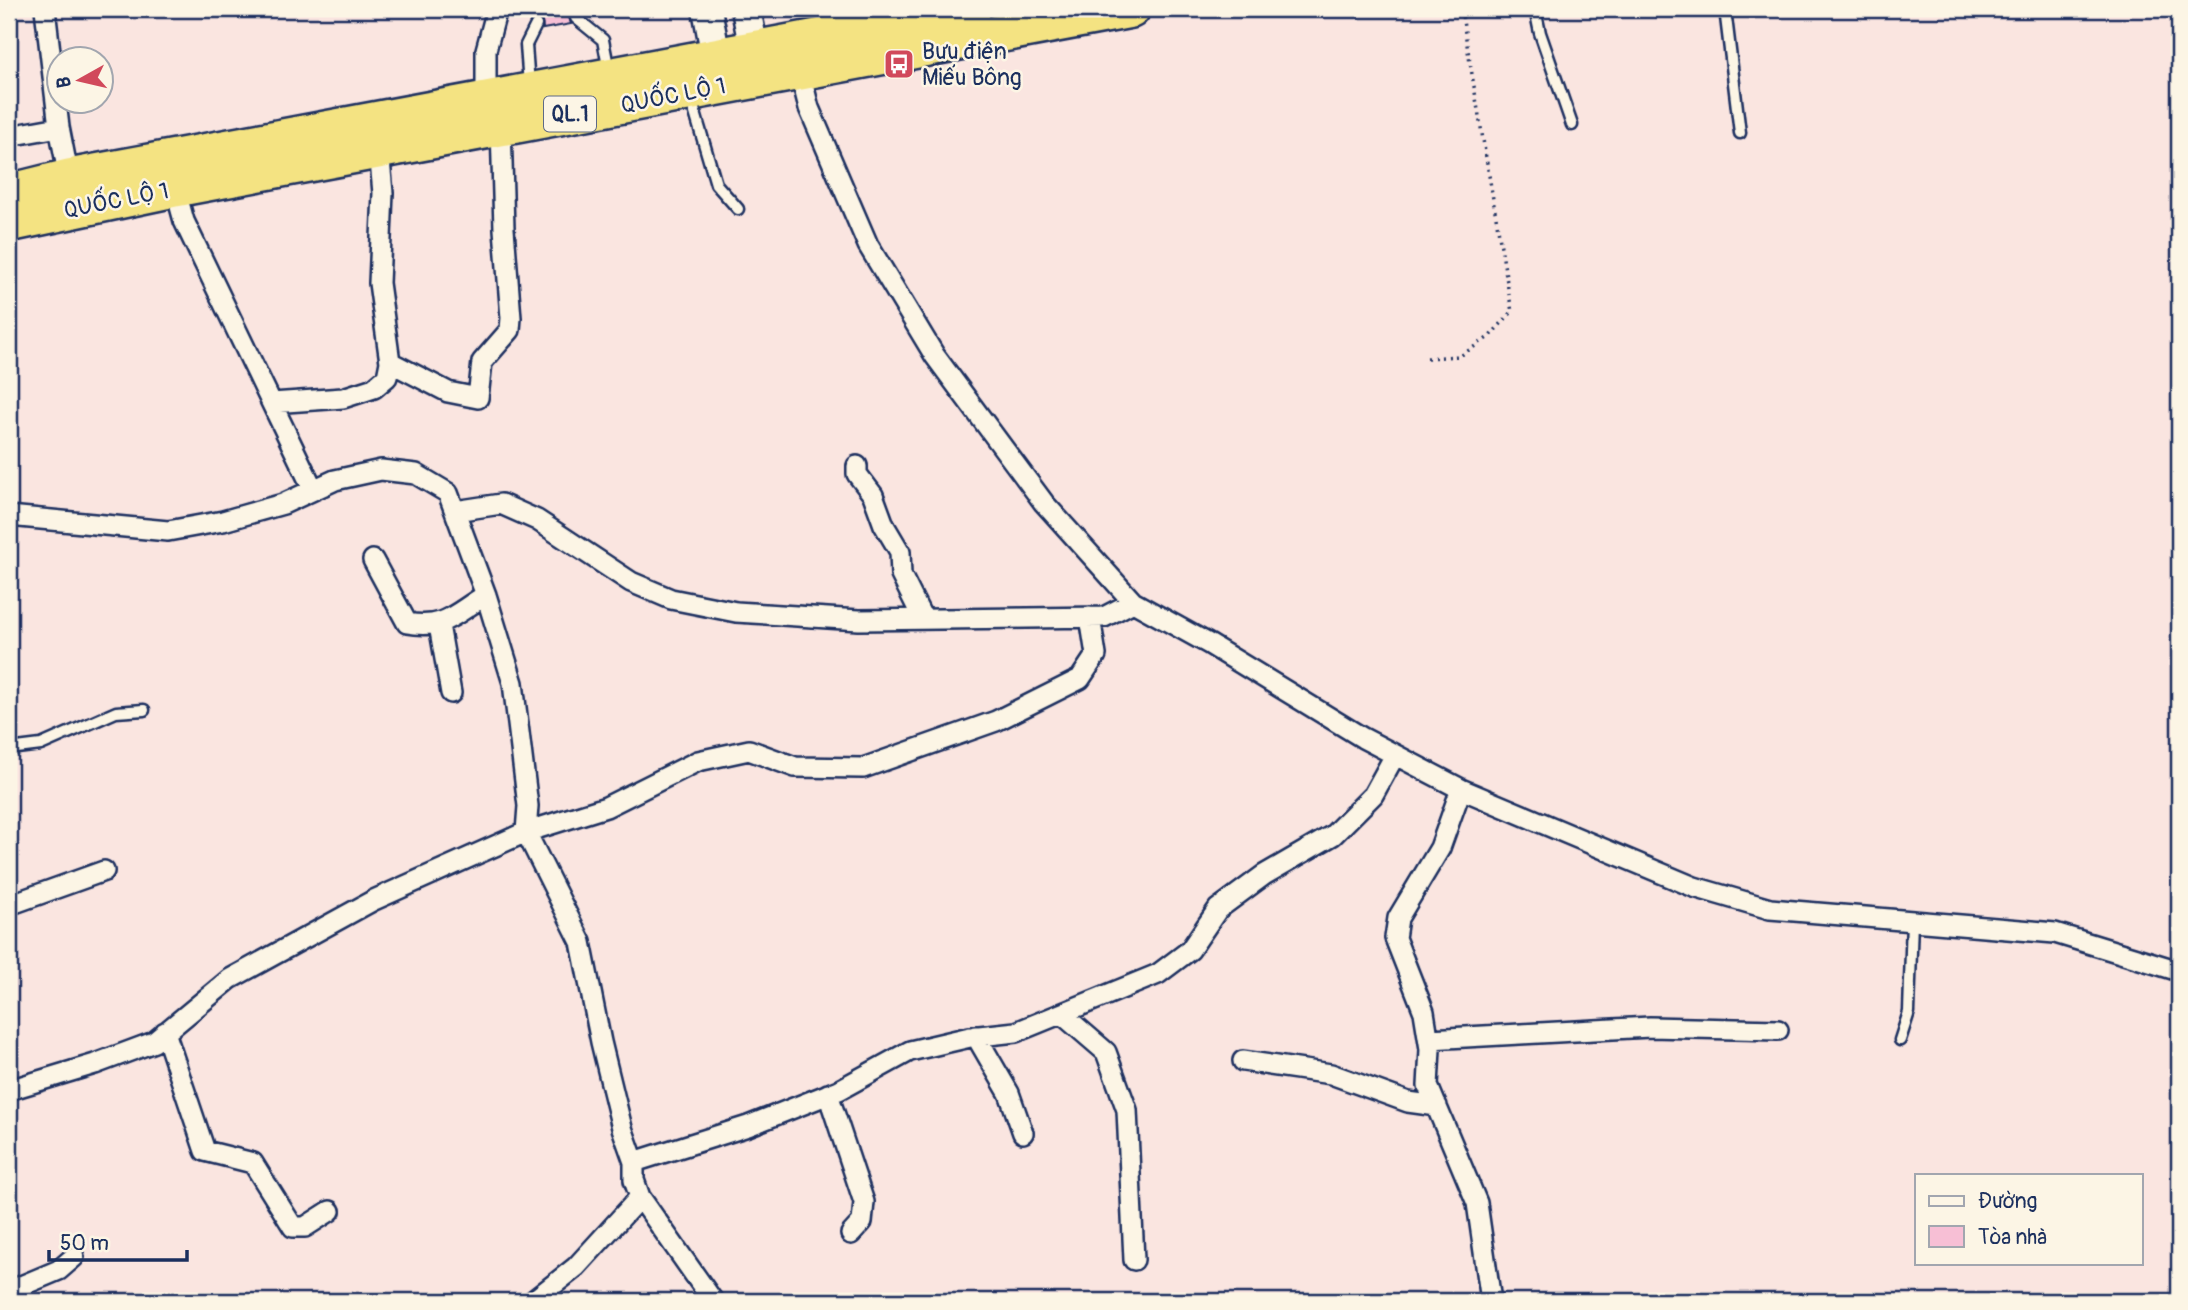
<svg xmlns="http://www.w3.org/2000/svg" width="2188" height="1310" viewBox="0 0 2188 1310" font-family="Pangolin,sans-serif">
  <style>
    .building { fill: #f7bfd5; stroke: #1b2f5e; stroke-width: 2 }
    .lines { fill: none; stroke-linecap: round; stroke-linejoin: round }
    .lane-casing { stroke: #1b2f5e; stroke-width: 15 }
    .street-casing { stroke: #1b2f5e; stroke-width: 24 }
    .secondary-casing { stroke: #1b2f5e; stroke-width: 33 }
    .highway-casing { stroke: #1b2f5e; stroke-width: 42 }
    .path { stroke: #1b2f5e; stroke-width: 3.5; stroke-dasharray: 2 5; stroke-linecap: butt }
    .lane { stroke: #fcf5e5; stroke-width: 10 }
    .street { stroke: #fcf5e5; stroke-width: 19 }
    .secondary { stroke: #fcf5e5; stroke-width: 28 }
    .highway { stroke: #f4e382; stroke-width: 37 }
    .labels { text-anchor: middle; stroke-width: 5; stroke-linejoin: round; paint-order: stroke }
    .shield { fill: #fcf5e5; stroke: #5e6a86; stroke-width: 2 }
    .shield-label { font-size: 21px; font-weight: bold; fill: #1b2f5e }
    .poi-label { font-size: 23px; fill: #1b2f5e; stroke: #fcf5e5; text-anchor: start }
    .street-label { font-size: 23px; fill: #1b2f5e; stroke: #fcf5e5 }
  </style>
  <rect width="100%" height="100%" fill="#fae5e0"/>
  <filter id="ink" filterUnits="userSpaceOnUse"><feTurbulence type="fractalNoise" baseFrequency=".0143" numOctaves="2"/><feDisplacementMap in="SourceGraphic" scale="14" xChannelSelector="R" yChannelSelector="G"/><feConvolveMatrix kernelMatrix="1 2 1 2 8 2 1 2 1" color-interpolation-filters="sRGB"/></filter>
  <g filter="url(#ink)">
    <!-- building -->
    <path class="building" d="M533,9h41v2l-5,5 2,8 -28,5 -1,-7 -7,-4z"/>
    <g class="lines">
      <!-- lane casing -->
      <g class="lane-casing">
        <path id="lane" d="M1535,9l5,24 32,92
          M1725,9l15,124
          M576,18l27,22 6,31
          M529,85l-3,-40 10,-20
          M691,99l25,85 22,25
          M9,749l32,-4 75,-33 28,-2
          M1900,1040l9,-28 3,-92"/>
      </g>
      <!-- street casing -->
      <g class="street-casing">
        <path id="street" d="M45,9l14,118 10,51
          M798,64l11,44 59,137 67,111 109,147 89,99 76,42 154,94 98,51 233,98 76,22 285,24 124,38
          M486,101v-51l11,-41
          M9,136l50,-9
          M175,188l9,33 129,268
          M390,362l58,30 30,6 4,-36 28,-32 1,-12 -7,-89 -3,-102
          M272,403l71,-5 31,-10 13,-11 3,-15 -11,-79 4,-90 -4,-43
          M857,466v8l16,21 11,30 16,27 1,23 21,42
          M455,511l46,-7 36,16 94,62 40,17 65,13 123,8 245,-3 29,-15
          M9,516l159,15 55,-10 60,-17 52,-24 46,-10 35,4 32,19 38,102 27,88 15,123 -2,26 55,110 20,100 21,86 12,34v18l6,17 73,104
          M373,560l34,63c38,7 48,-10 79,-28
          M439,625l12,68
          M1461,789l-21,59 -42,70 -3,20 29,74 6,37 -2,37 49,117 14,98
          M9,905l95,-34
          M1063,1015l43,37 21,58 7,150
          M165,1032l40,119 48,12 40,64h12l25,-16
          M976,1036l33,57 14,40
          M1429,1039l221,-12 128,3
          M1243,1061l88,13 77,28 29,4
          M9,1090l86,-26 59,-22 76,-63 144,-79 152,-68 80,-25 92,-46 51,-11 46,17 68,1 133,-47 84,-42 16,-24 -6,-38
          M828,1094l36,108 -2,20 -11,12
          M634,1162l114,-36 91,-36 71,-39 60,-14 46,-5 142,-58 32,-24 28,-41 46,-34 69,-40 40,-40 22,-40
          M9,1291l50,-21 15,-13
          M533,1301l43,-34 64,-70"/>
      </g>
      <!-- secondary casing -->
      <g class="secondary-casing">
        <path id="secondary" d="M707,9l9,48
          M746,9l8,41"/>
      </g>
      <!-- highway casing -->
      <g class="highway-casing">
        <path id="highway" d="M9,193l60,-15 903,-169
          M9,223l166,-35 956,-179"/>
      </g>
      <!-- path -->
      <path class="path" d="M1427,358l33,-2 29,-19 23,-25 -51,-303"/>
      <!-- lane -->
      <use href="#lane" class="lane"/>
      <!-- street -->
      <use href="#street" class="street"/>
      <!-- secondary -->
      <use href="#secondary" class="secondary"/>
      <!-- highway -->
      <use href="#highway" class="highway"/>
    </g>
  </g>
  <!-- icons -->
  <defs>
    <g id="bus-square" transform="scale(1.575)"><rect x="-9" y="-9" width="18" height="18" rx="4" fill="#d1495b" stroke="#fcf5e5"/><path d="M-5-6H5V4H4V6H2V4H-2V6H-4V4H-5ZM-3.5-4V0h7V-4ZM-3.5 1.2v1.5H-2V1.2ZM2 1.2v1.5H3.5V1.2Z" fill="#fff"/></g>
  </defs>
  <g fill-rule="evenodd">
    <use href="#bus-square" x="899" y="64"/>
  </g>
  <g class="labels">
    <!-- shield labels -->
    <rect class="shield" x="544" y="96.5" width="52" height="35" rx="5"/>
    <g class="shield-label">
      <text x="570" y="121">QL.1</text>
    </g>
    <!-- poi labels -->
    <g class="poi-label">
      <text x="922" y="59">Bưu điện<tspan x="922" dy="26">Miếu Bông</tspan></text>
    </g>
    <!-- street labels -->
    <g class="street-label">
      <text transform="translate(673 95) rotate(-11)" y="8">QUỐC LỘ 1</text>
      <text transform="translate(116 200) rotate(-11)" y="8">QUỐC LỘ 1</text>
    </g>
  </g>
  <!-- margin -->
  <rect width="2188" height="1310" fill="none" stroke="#fcf5e5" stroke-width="35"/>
  <rect x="18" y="18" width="2153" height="1275" fill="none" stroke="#1b2f5e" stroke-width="2.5" filter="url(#ink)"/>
  <!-- legend -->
  <rect x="1915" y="1174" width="228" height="91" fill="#fcf5e5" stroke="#a2a6af" stroke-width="2"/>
  <rect x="1929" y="1196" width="35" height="10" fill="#fcf5e5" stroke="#a2a6af" stroke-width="2"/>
  <text x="1978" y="1208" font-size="21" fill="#1b2f5e">Đường</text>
  <rect x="1929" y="1226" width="35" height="21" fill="#f7bfd5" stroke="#a2a6af" stroke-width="2"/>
  <text x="1978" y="1244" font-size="21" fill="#1b2f5e">Tòa nhà</text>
  <!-- north arrow -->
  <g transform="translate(80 80) rotate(262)"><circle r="33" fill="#fcf5e5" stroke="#a2a6af" stroke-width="2"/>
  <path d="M0-5L12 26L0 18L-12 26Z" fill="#d1495b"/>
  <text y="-10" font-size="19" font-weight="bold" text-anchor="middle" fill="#1b2f5e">B</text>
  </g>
  <!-- scale -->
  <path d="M49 1250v10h138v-10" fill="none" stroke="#1b2f5e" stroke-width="3.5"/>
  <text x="60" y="1250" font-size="21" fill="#1b2f5e" stroke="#fcf5e5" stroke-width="5" paint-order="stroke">50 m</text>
</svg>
